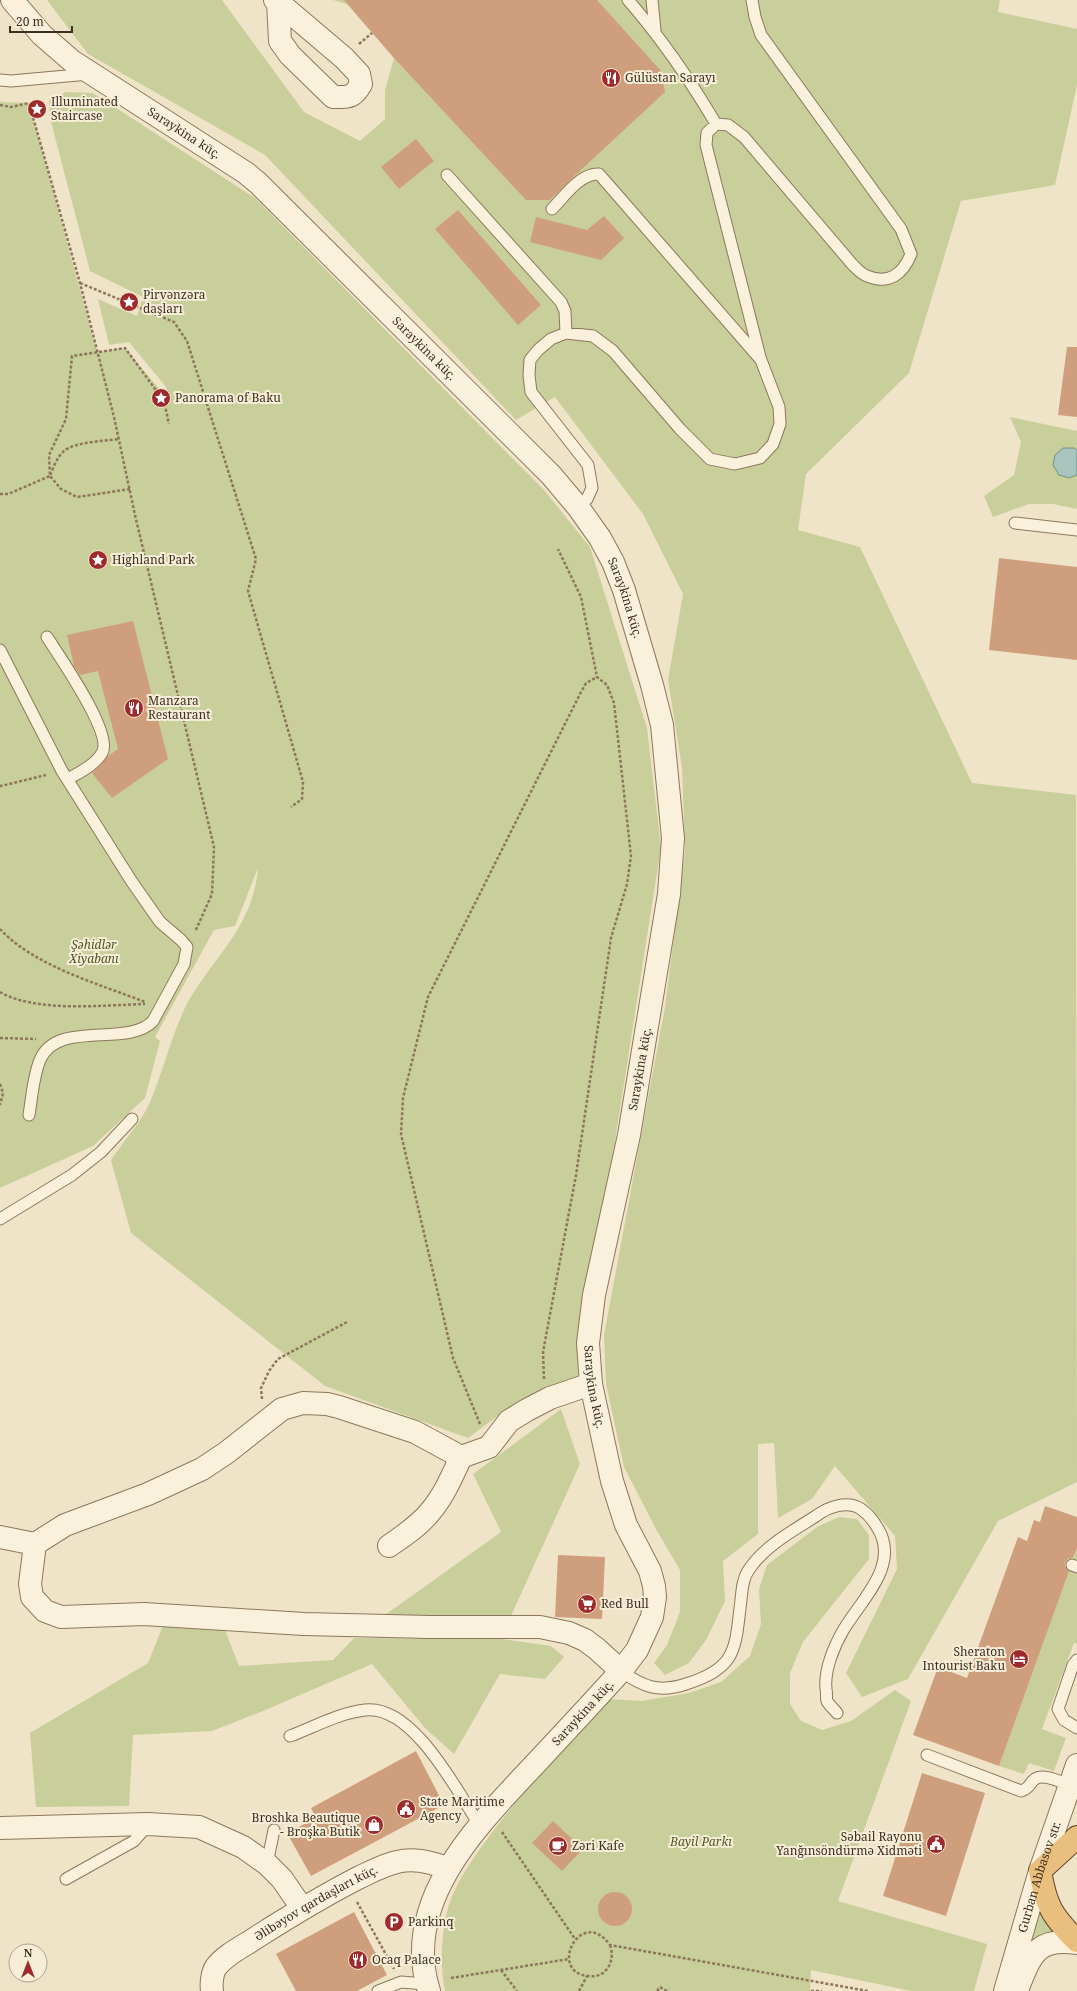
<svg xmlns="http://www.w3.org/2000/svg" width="1077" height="1991" viewBox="0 0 1077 1991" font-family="'Noto Serif',serif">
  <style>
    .green { fill: #c9cf9b }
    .water { fill: #a9c4bc; stroke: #6f938a }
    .building { fill: #cf9f7d }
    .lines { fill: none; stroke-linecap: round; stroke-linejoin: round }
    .service-casing { stroke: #8d765c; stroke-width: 13 }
    .minor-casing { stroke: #8d765c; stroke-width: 24 }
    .tertiary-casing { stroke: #8d765c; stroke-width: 24 }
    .trunk-casing { stroke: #5b4430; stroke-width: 24 }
    .path { stroke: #8d765c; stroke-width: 2.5; stroke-dasharray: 3 2; stroke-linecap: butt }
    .service { stroke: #faf1dc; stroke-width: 11 }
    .minor { stroke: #faf1dc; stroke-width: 22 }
    .tertiary { stroke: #faf1dc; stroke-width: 22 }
    .trunk { stroke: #eabe7c; stroke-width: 22 }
    .labels { text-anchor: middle; stroke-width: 4; stroke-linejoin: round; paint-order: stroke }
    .poi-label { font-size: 12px; fill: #3d2e20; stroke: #f7eed8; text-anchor: start }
    .street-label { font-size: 12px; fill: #3d2e20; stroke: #f7eed8 }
    .park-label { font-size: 12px; font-style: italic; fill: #4d5a26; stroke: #f7eed8 }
  </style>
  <rect width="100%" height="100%" fill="#f0e4c8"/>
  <!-- green -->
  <path class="green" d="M47,0h175l82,112 56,29 25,-22v-29l9,-32 -47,-54 -14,-4h667l-2,12 79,17v56l-22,100 -94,16 -52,172 -103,101 -8,56 62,17 112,236 104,12 1,687 -79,39 -90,158 -46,18 -16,-24 51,-104 -2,-33 -60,-70 -23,33 -34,19 -4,-75 -16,1v90l-35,27 2,40 -19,39 -17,23 -24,12 -11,-12 13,-18 13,-33v-42l-23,-39 -33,-64 -18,-83 -2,-49 61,-328 20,-156 -3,-83 -14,-88 15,-86 -40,-80 -88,-117 -39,23 -251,-265 -177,-101z
    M66,92l27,1 162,105 289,292 46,57 57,181 14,119 -84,537 -70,25 -39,29 -143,-52 -194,-153 -20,-73c10,-15 33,-42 39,-58 14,-32 22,-70 38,-100 27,-47 65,-75 70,-134l-23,58 -21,4 -59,107 5,4 -15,57 -52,48 -93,42v-1086l29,1 68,249 28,-4 46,55 -5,-16 -37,-45 -20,3 -11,-46 39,17 6,-19 -53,-26 -40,-153 -1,-18z
    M1010,417l67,14v78l-24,-5h-24l-36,13 -9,-21 30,-21 7,-33z
    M561,1409l19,55 -70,154 -125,-3 116,-83 -28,-58z
    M839,1517l18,2 12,16v24l-66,83 -13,31v31l11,17 21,9 29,-9 44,-31 16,11 -73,200 149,43 -13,47h-63l-100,-21 -1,21h-365c-5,-25 -4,-50 1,-75 6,-28 23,-52 39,-74 37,-51 81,-96 123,-143l33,2 48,-8 32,-11 29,-26 11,-32 -2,-35 8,-24 50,-38z
    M1077,1548v96l-3,-1 -32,86 24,9 -12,33 -25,-8 -5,11 -25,-8z
    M164,1623l61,7 14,36 94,-6 21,-22 148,1 49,7 13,11 -19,22 -45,-5 -46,80 -29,-26 -53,-64 -109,47 -51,20 -79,4 -4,71 -93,1 -6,-74 118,-70z
    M1039,1903l19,30 -17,1 -15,13z"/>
  <!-- water -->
  <path class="water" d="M1063,448h11l3,2v25l-8,3 -10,-3 -6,-10 2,-10z"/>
  <!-- building -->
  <path class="building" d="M344,0h253l64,71 4,21 -97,90 -18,18h-24l-132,-142z
    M416,139l18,22 -35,28 -18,-22z
    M458,210l83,95 -23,20 -83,-96z
    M604,216l20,22 -23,22 -71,-18 6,-25 51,13z
    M1067,347h10v70l-19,-2z
    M999,558l78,9v93l-88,-10z
    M133,621l35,138 -56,39 -20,-25 8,-7 8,-10 10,-7 -20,-78 -18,4 -6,-9 -7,-31z
    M1045,1506l32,11v31l-4,10 -5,1 -3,4v3l4,5 -70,195 -86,-31 25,-68 29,11 51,-141 9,4 7,-21 6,2z
    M558,1555l47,2 -3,62 -47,-2z
    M416,1751l28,54 -133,71 -24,-43 29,-15 -5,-10z
    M922,1773l63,20 -39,123 -63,-20z
    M553,1821l30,28 -21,22 -30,-28z
    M598 1909a17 17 0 1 1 34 0a17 17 0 1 1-34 0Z
    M354,1912l33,63 -30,16h-61l-20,-37z"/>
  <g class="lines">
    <!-- service casing -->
    <g class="service-casing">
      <path id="service" d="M628,0c34,39 62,80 88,124
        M652,0l3,30
        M752,0l3,17 6,18 140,194 10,25c-8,20 -22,31 -44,22 -6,-2 -11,-8 -15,-12l-108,-127 -16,-12 -12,-1 -9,9 -1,12 54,212
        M0,80l11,1 78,-7
        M447,175l114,127 4,9 1,22
        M552,209c12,-12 28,-36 47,-35l162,186 18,47 1,17 -7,20 -13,14 -25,6 -25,-5 -30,-30 -67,-78 -20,-15 -27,-3 -15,6 -13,11 -8,10 -1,15 2,17 57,73 4,23 -5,11 -9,8
        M1015,523l62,7
        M47,637c12,19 67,97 55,116 -7,12 -22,19 -34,26
        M0,650l62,121 70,111 28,40 21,18 6,7 -3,17 -31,57c-25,27 -96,-2 -113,39 -7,17 -8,37 -11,55
        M0,1219l72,-44 29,-23 31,-33
        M1072,1565l5,2
        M1077,1660l-4,5 -15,44 6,11 13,8
        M621,1671c22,16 38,22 65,13 52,-16 49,-36 55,-84 1,-11 2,-23 9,-32 16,-23 43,-37 66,-52 12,-9 31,-16 45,-7 7,5 12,11 16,18 24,37 -15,72 -33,102 -10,17 -20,41 -18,60 1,4 0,9 1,12 2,4 7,8 10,12
        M290,1736c24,-9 49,-23 75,-26 48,-6 92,81 115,116
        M927,1755l94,36c10,-3 7,-7 14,-12 9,-6 25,3 34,6
        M267,1864l7,-34
        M66,1879l68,-38 14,-16
        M378,1991l23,-9 25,2"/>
    </g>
    <!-- minor casing -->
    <g class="minor-casing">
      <g id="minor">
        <path d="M275,0l3,2 66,56 15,16 2,10c-8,14 -12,13 -28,13l-43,-42 -10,-14 -2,-39"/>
        <path d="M0,1537l35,7 30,-19 83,-31 54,-25 24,-16 56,-44 21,-6 24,1 12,3 76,25 46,25 28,-10 20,-26 18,-11 23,-12 41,-14"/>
        <path d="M35,1544l-5,40 2,13 13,14 16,6 83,-3 160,10 126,3h110l29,6 16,7 12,9 24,22"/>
        <path d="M389,1546c14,-10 30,-20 41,-34 14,-16 22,-36 31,-55"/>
        <path d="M0,1828l148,-4 51,3 44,20 24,17 15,15 20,29"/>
        <path id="s1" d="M212,1991c-1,-7 0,-18 4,-24 10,-13 28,-21 41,-30 33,-21 66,-41 101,-59 13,-6 25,-13 39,-16 18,-5 34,1 51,6"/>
      </g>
    </g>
    <!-- tertiary casing -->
    <g class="tertiary-casing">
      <g id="tertiary">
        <path id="s2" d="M12,0l30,35 30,26 174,112 12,10 293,292 27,32 22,31 13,24 11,28 28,95 10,40 11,113 -4,56 -40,241 -35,160 -6,48 3,41 21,97 14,44 24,46 4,15 1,11 -3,20 -15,33 -16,21c-28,31 -56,61 -84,91 -57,61 -137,138 -108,229"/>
        <path d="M1017,1990c14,-34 18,-53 60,-47"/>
        <path id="s3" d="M1005,1991l35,-120 37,-106"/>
      </g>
    </g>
    <!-- trunk casing -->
    <g class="trunk-casing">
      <path id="trunk" d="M1077,1837l-37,34c6,35 12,45 37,70"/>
    </g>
    <!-- path -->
    <path class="path" d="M359,44l13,-11
      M0,105l11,2 18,-4 51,180 34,134 21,98 79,332 -2,47 -17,38
      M80,283l94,39 13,19 69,218 -8,32 55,191 -1,17 -11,8
      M130,489l-53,8 -16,-8 -11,-13 -1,-21 17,-36 6,-63 53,-8 39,53 5,23
      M0,494h8l42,-18c3,-8 7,-19 14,-25 10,-9 41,-10 55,-12
      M0,785l1,1 45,-11
      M0,929c34,37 99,55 145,73
      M0,992c36,21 104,13 145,12
      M0,1038l36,1
      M0,1084l3,9 -3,12
      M544,1379l-1,-27 33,-177 35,-237 16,-54 4,-28 -17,-153 -7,-18 -10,-8 -16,-80 -23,-48
      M262,1399l-1,-11 8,-17 9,-12 69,-37
      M480,1424l-27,-66 -52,-224 2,-36 25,-101 153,-305 5,-9 11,-6
      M502,1832l73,107
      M357,1902l37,67
      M610,1945c6,16 -4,34 -22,31 -41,-4 -7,-71 22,-31l258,46
      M501,1970l16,21
      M451,1978l118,-19
      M579,1991l8,-15
      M657,1991l3,-4 7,4
      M811,1991h11"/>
    <!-- service -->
    <use href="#service" class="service"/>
    <!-- minor -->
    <use href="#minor" class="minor"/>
    <!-- tertiary -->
    <use href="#tertiary" class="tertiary"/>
    <!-- trunk -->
    <use href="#trunk" class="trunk"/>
  </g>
  <!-- icons -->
  <defs>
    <g id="restaurant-disc" transform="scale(1)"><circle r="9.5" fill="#9e2a2b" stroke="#f7eed8"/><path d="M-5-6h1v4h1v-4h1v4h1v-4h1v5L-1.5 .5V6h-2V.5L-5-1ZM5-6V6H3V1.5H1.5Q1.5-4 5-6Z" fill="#fff"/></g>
    <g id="sight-disc" transform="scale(1)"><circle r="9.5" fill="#9e2a2b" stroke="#f7eed8"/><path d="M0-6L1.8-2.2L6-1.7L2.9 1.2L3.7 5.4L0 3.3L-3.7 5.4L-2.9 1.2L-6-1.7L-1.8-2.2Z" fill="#fff"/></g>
    <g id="supermarket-disc" transform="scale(1)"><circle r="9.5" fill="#9e2a2b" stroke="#f7eed8"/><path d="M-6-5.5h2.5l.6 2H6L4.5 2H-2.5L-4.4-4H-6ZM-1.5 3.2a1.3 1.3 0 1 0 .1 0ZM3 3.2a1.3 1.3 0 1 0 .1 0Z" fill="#fff"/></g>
    <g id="hotel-disc" transform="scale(1)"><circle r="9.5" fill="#9e2a2b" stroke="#f7eed8"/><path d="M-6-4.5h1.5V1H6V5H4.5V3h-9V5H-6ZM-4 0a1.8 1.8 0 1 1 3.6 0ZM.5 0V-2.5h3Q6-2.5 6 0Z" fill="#fff"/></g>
    <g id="civic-disc" transform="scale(1)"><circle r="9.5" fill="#9e2a2b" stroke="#f7eed8"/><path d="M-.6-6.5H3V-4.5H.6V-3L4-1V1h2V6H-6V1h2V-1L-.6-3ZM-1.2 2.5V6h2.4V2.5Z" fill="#fff"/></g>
    <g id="shop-disc" transform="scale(1)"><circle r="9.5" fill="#9e2a2b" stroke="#f7eed8"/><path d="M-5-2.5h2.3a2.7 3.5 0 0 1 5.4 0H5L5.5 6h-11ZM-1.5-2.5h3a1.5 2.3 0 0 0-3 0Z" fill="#fff"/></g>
    <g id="cafe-disc" transform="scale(1)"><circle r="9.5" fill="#9e2a2b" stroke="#f7eed8"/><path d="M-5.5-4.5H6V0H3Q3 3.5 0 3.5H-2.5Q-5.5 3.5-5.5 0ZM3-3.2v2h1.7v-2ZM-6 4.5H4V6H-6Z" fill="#fff"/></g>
    <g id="parking-disc" transform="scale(1)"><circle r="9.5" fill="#9e2a2b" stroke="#f7eed8"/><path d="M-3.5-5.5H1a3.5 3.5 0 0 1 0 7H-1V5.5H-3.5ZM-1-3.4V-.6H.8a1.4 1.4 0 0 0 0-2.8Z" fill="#fff"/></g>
  </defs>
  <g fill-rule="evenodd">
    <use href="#restaurant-disc" x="611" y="78"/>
    <use href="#sight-disc" x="37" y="109"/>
    <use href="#sight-disc" x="129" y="302"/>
    <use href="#sight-disc" x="161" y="398"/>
    <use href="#sight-disc" x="98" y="560"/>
    <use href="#restaurant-disc" x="134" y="708"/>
    <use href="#supermarket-disc" x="587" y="1604"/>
    <use href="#hotel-disc" x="1019" y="1659"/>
    <use href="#civic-disc" x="406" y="1809"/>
    <use href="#shop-disc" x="374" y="1825"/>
    <use href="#civic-disc" x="936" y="1844"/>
    <use href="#cafe-disc" x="558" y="1846"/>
    <use href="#parking-disc" x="394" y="1922"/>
    <use href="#restaurant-disc" x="358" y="1960"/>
  </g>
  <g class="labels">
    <!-- poi labels -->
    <g class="poi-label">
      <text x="625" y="82">Gülüstan Sarayı</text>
      <text x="51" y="106">Illuminated<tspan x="51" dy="14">Staircase</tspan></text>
      <text x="143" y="299">Pirvənzəra<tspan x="143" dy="14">daşları</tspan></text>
      <text x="175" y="402">Panorama of Baku</text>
      <text x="112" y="564">Highland Park</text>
      <text x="148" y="705">Manzara<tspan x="148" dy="14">Restaurant</tspan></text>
      <text x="601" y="1608">Red Bull</text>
      <text x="1005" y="1656" text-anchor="end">Sheraton<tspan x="1005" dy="14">Intourist Baku</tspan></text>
      <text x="420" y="1806">State Maritime<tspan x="420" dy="14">Agency</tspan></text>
      <text x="360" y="1822" text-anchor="end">Broshka Beautique<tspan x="360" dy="14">- Broşka Butik</tspan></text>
      <text x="922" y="1841" text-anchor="end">Səbail Rayonu<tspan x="922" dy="14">Yanğınsöndürmə Xidməti</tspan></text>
      <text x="572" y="1850">Zəri Kafe</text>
      <text x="408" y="1926">Parkinq</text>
      <text x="372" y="1964">Ocaq Palace</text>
    </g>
    <!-- street labels -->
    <g class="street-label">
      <text dy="4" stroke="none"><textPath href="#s2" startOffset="219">Saraykina küç.</textPath></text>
      <text dy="4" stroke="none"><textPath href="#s2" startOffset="543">Saraykina küç.</textPath></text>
      <text dy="4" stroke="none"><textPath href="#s2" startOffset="867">Saraykina küç.</textPath></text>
      <text transform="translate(640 1069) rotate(-80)" y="4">Saraykina küç.</text>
      <text dy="4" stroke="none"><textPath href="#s2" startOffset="1670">Saraykina küç.</textPath></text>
      <text transform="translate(583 1713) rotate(-47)" y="4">Saraykina küç.</text>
      <text dy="4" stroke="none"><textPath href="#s3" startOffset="119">Gurban Abbasov str.</textPath></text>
      <text dy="4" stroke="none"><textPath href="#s1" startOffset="144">Əlibəyov qardaşları küç.</textPath></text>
    </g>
    <!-- park labels -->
    <g class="park-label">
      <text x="94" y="949">Şəhidlər<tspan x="94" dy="14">Xiyabanı</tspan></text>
      <text x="701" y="1846">Bayil Parkı</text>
    </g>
  </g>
  <!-- north arrow -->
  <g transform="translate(28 1963)"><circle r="19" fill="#f7eed8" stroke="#ada18e"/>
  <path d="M0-3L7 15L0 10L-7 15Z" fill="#9e2a2b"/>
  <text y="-6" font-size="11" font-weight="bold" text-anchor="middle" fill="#3d2e20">N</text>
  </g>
  <!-- scale -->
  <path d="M10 26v6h62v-6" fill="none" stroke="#3d2e20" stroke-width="2"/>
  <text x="16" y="26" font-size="12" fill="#3d2e20" stroke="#f7eed8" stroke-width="3" paint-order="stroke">20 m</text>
</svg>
